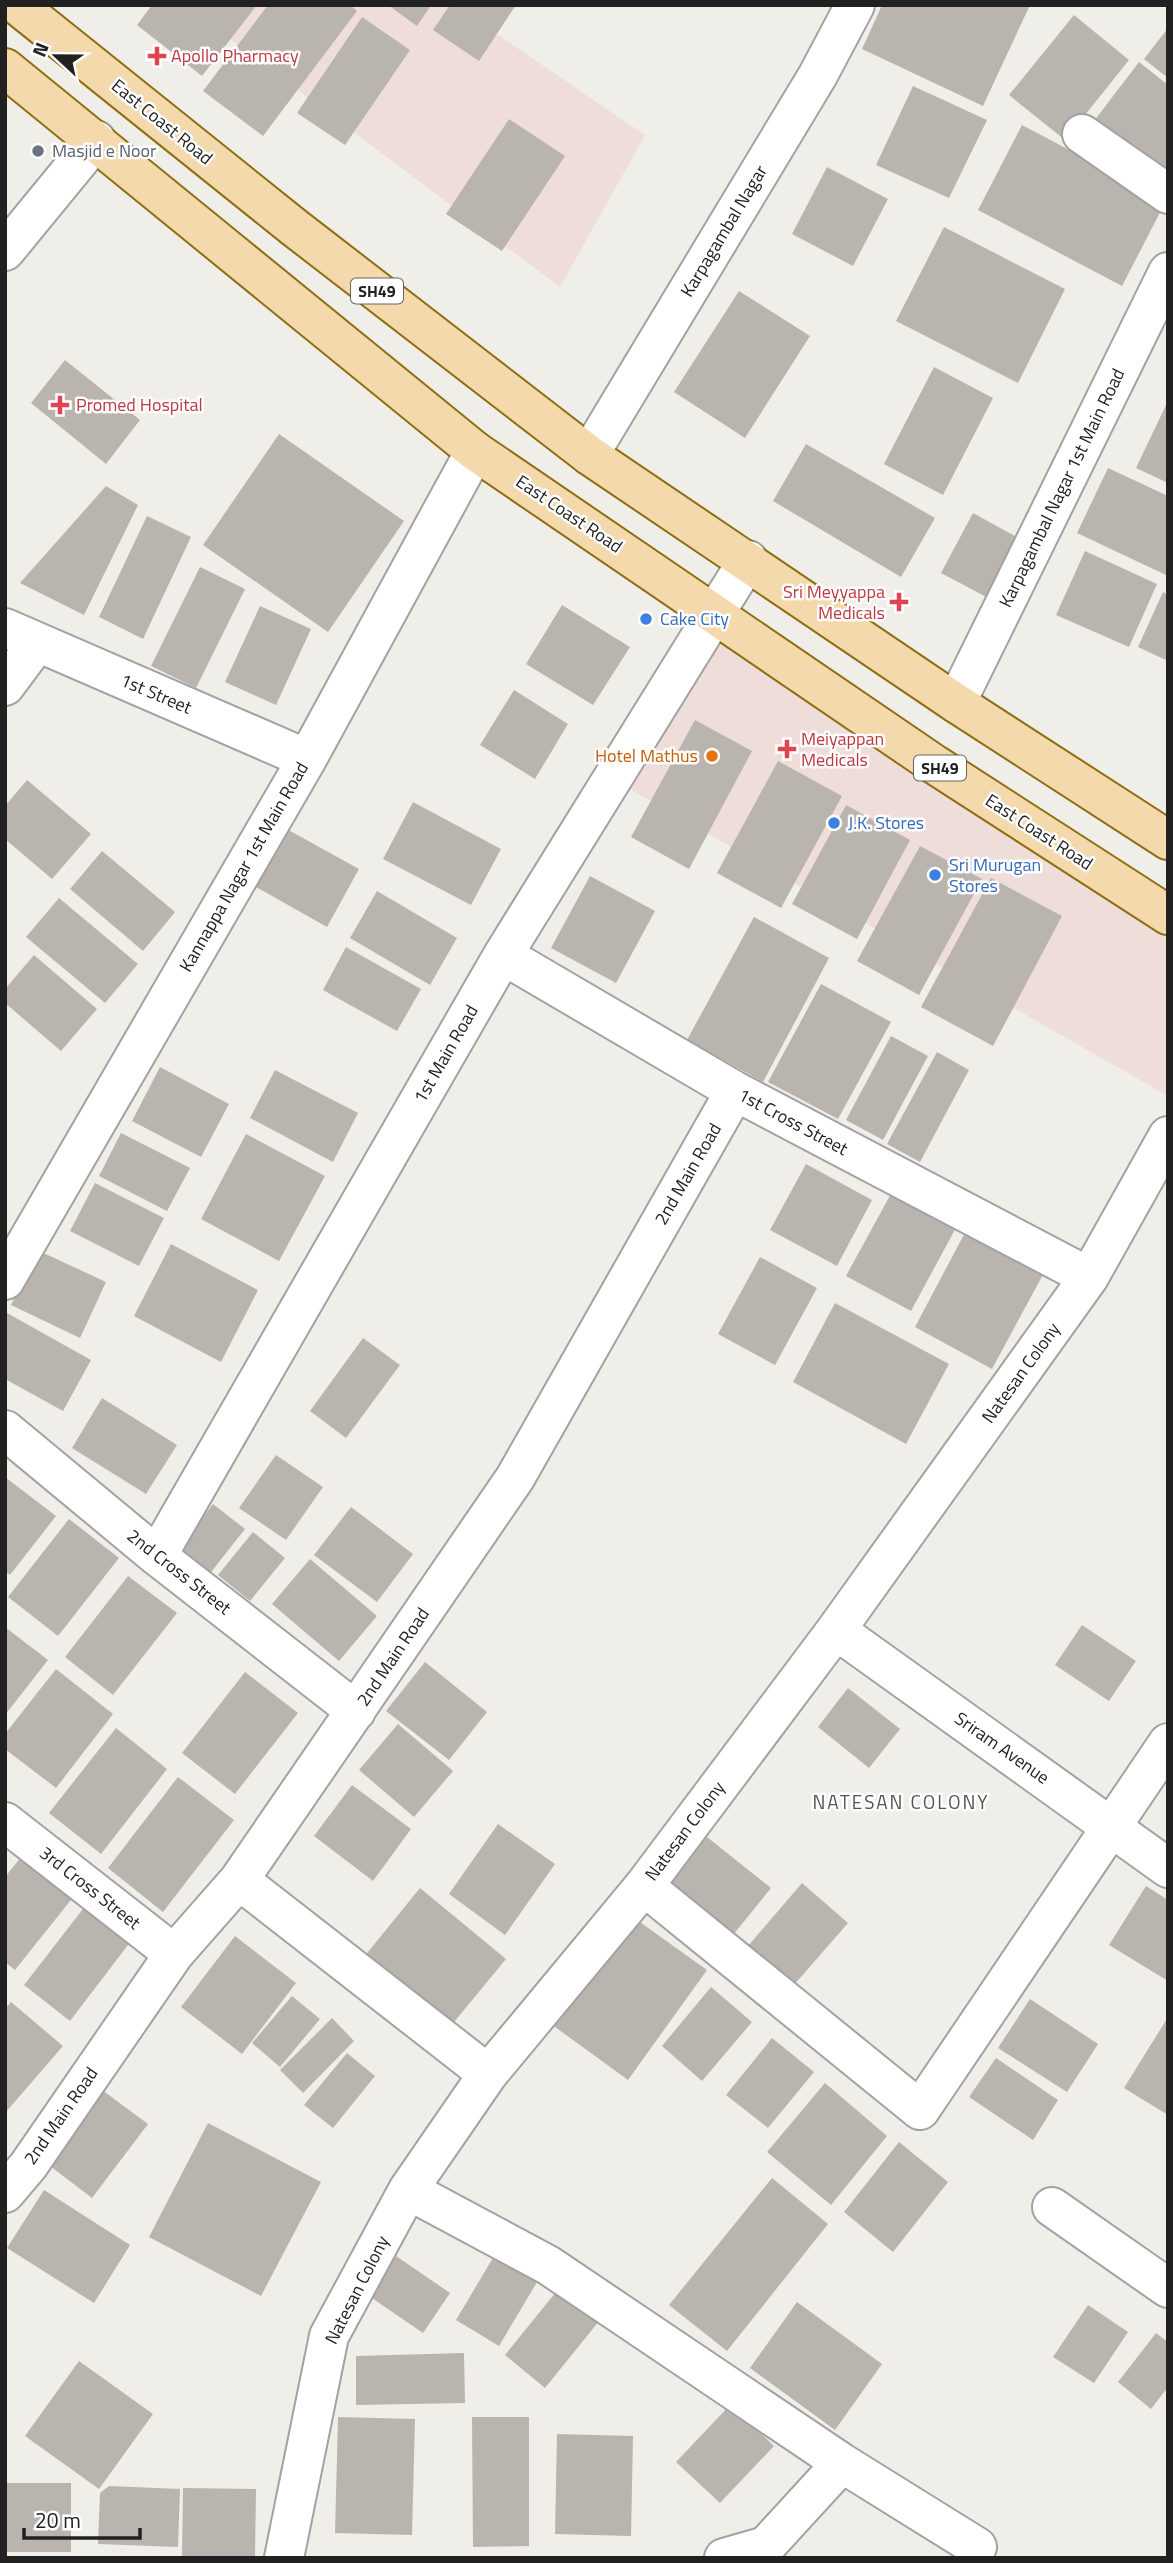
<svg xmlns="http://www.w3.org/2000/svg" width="1173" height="2563" viewBox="0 0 1173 2563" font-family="'Titillium Web',sans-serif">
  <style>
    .commercial { fill: #efddda }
    .building { fill: #bab4af }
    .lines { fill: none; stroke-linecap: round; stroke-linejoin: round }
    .street-casing { stroke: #a2a2a2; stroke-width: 42 }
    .primary-casing { stroke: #8e6e10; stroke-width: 42 }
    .street { stroke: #fff; stroke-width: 38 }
    .primary { stroke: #f3d9ab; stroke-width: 38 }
    .health-dot { fill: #e0444e; stroke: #fff; stroke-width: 2.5 }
    .worship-dot { fill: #6b7280; stroke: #fff; stroke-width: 2.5 }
    .shop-dot { fill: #3f7fe0; stroke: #fff; stroke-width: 2.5 }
    .food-dot { fill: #e8710a; stroke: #fff; stroke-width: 2.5 }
    .labels { text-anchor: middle; stroke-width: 5; stroke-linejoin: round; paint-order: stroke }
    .shield { fill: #fff; stroke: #646464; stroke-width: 2 }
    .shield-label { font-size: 16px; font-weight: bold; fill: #212121 }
    .health-label { font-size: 18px; fill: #be3a42; stroke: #fff; text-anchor: start }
    .street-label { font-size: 18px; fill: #212121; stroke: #fff }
    .worship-label { font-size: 18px; fill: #5b616d; stroke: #fff; text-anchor: start }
    .shop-label { font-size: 18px; fill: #366cbe; stroke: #fff; text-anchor: start }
    .food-label { font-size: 18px; fill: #c56008; stroke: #fff; text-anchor: end }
    .neighbourhood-label { font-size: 19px; letter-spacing: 2px; fill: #545454; stroke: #fff }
  </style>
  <rect width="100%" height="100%" fill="#f0eee9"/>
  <!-- commercial -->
  <path class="commercial" d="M184,5h270l191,130 -85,152z
    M717,614l451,299v183l-554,-316z"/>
  <!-- building -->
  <path class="building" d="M152,5h105l-55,71 -65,-51z
    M268,5h82l7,6 -94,125 -60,-45z
    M388,5h43l-14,21z
    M450,5h66l-37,56 -46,-31z
    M882,5h148l-47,101 -121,-57z
    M1074,15l55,45 -64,80 -56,-45z
    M362,17l48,33 -65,95 -48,-32z
    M1168,28v50l-24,-19z
    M1139,62l29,23v93l-74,-57z
    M913,86l74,34 -38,78 -73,-33z
    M509,119l56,37 -63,95 -56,-37z
    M1022,125l144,76 -44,85 -144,-76z
    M827,167l61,32 -35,67 -61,-32z
    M944,227l121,62 -47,94 -122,-62z
    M739,291l71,45 -65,102 -71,-46z
    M65,360l75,60 -34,44 -75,-61z
    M934,367l59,31 -50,97 -59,-31z
    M1166,405l2,1v77l-32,-15z
    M279,434l125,87 -76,111 -125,-87z
    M806,444l129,74 -34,59 -128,-76z
    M1108,468l60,28v80l-91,-43z
    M106,486l32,19 -54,110 -64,-32z
    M973,513l51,28 -32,59 -51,-27z
    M147,516l44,21 -48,102 -44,-22z
    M1085,551l72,33 -28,63 -73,-32z
    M200,567l45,22 -49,99 -45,-22z
    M1163,592l5,3v66l-30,-14z
    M562,605l68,42 -37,58 -67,-41z
    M260,606l51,23 -35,76 -51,-23z
    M514,690l54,34 -33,55 -55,-34z
    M695,720l57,31 -63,118 -58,-32z
    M778,761l64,35 -61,112 -64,-35z
    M27,780l64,54 -39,45 -47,-40v-33z
    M413,802l88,47 -30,56 -88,-46z
    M846,805l64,35 -53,99 -65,-35z
    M283,827l76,42 -32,58 -76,-43z
    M920,846l62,33 -63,116 -62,-34z
    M102,851l73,61 -32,39 -73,-62z
    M590,876l65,35 -39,72 -65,-35z
    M991,878l71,38 -69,130 -72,-39z
    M377,891l80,47 -27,47 -80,-47z
    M59,898l79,66 -33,39 -79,-66z
    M754,917l75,41 -66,124 -76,-42z
    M346,947l75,42 -24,42 -74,-41z
    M34,955l63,54 -36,42 -56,-48v-14z
    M821,984l70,38 -53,97 -70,-37z
    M891,1036l37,20 -45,84 -37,-20z
    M937,1052l32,18 -49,92 -33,-18z
    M160,1067l69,37 -28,53 -69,-36z
    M275,1070l83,43 -25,49 -83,-44z
    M121,1133l69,35 -23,43 -68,-35z
    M246,1134l79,42 -46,85 -78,-42z
    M806,1164l66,36 -35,66 -67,-36z
    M95,1183l69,35 -25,48 -69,-35z
    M893,1190l65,34 -47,87 -65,-35z
    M968,1227l78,42 -54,100 -77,-42z
    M171,1244l87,46 -37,72 -87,-46z
    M37,1250l69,32 -26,56 -69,-33z
    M760,1257l57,31 -42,77 -57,-31z
    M835,1303l114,61 -43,80 -113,-62z
    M7,1313l84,47 -28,51 -58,-32z
    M363,1338l37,27 -54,73 -36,-27z
    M102,1398l75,47 -31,49 -74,-46z
    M276,1455l47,32 -37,53 -47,-32z
    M5,1477l51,39 -46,59 -5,-4z
    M213,1504l32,25 -37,47 -31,-25z
    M351,1507l62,47 -36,48 -63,-47z
    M69,1519l50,39 -61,78 -50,-39z
    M253,1532l32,26 -35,43 -32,-26z
    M310,1559l67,57 -38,45 -67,-57z
    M128,1576l49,37 -64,82 -48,-38z
    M1082,1625l54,36 -27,40 -54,-36z
    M5,1627l43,33 -43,55z
    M425,1662l62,50 -38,48 -63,-49z
    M56,1669l57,45 -57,74 -51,-39v-15z
    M245,1672l53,41 -63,81 -53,-41z
    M848,1688l52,41 -31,39 -51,-41z
    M398,1724l55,47 -39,46 -55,-47z
    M116,1728l51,41 -66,85 -52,-41z
    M178,1777l56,43 -71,92 -55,-44z
    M352,1785l59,44 -38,52 -59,-45z
    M498,1824l57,40 -50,71 -56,-41z
    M707,1837l64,51 -38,47 -64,-51z
    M22,1856l52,40 -59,74 -10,-8v-85z
    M802,1883l46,40 -55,63 -45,-40z
    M1146,1886l22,14v81l-59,-36z
    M420,1888l86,71 -61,74 -86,-70z
    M86,1905l45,36 -61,80 -46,-36z
    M630,1915l77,55 -79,110 -77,-56z
    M235,1936l61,47 -54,71 -61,-47z
    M711,1987l41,35 -50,59 -40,-35z
    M292,1996l28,23 -40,48 -28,-24z
    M1030,1999l68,45 -31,48 -69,-44z
    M11,2002l52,44 -58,67v-104z
    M1168,2017v98l-44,-27z
    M332,2018l22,23 -51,52 -23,-23z
    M772,2038l42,34 -46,56 -42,-33z
    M347,2053l28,23 -42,52 -29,-23z
    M996,2058l62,42 -25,40 -64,-43z
    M825,2083l62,53 -56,69 -64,-53z
    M102,2090l46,34 -56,74 -46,-35z
    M208,2123l113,59 -60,114 -112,-59z
    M899,2142l49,40 -55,70 -49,-40z
    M772,2178l56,46 -101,127 -58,-46z
    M44,2190l86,55 -36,58 -87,-55z
    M503,2241l43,26 -47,79 -43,-26z
    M396,2256l54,37 -27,40 -54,-37z
    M564,2282l40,33 -59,73 -40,-33z
    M797,2302l85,62 -47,66 -85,-62z
    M1088,2305l40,27 -34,51 -41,-26z
    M1156,2333l12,9v45l-17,22 -33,-27z
    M464,2353l1,50 -109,2v-49z
    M79,2361l74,53 -54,75 -74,-53z
    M731,2404l43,42 -54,57 -44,-41z
    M338,2417l77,2 -3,116 -77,-2z
    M472,2417h57v129l-56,1z
    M557,2434l76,2 -2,100 -76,-2z
    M5,2483h66v69h-66z
    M109,2486l71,3 -2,58 -80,-3 2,-51z
    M183,2488l73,1 -1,69h-73z"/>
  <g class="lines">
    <!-- street casing -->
    <g class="street-casing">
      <path id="street" d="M1082,134l86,60
        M5,251l91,-111
        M589,455l229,-380 37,-70
        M5,628l302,131
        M5,686l32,-43
        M956,703l212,-431
        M503,955l232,136 354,186
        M5,1280l302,-521 168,-308
        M5,1430l152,126 199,155
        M157,1556l346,-601 245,-395
        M836,1630l332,238
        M5,1822l169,132
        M239,1880l249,194
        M644,1886l276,224 248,-367
        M408,2190l140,75 294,198 135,84
        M5,2193l23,-27 146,-212 65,-74 276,-402 220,-387
        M1052,2207l116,81
        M284,2558l45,-222 79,-146 80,-116 156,-188 192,-256 253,-353 79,-141
        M724,2558l42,-12 76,-83"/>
    </g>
    <!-- primary casing -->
    <g class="primary-casing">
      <path id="primary" d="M17,5l278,223 294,227 367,248 212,137
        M5,68l470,383 459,313 234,151"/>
    </g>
    <!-- street -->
    <use href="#street" class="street"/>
    <!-- primary -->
    <use href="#primary" class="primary"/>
  </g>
  <!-- markers -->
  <g class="health-dot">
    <path d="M153.5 45.5h7v7h7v7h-7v7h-7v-7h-7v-7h7z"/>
    <path d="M56.5 394.5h7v7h7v7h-7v7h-7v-7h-7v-7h7z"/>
    <path d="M895.5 591.5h7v7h7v7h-7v7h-7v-7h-7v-7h7z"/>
    <path d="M783.5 738.5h7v7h7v7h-7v7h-7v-7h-7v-7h7z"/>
  </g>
  <circle class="worship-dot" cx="38" cy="151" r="7"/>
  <g class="shop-dot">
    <circle cx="646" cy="619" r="7"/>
    <circle cx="834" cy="823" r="7"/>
    <circle cx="935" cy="875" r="7"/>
  </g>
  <circle class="food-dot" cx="712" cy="756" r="7"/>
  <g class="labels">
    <!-- shield labels -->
    <g class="shield">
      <rect x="351" y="278.5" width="52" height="25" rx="5"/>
      <rect x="914" y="755.5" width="52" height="25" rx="5"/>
    </g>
    <g class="shield-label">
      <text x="377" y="297">SH49</text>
      <text x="940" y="774">SH49</text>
    </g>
    <!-- health labels -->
    <g class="health-label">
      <text x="171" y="62">Apollo Pharmacy</text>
      <text x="76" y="411">Promed Hospital</text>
      <text x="885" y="598" text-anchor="end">Sri Meyyappa<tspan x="885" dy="21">Medicals</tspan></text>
      <text x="801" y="745">Meiyappan<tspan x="801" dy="21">Medicals</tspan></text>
    </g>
    <!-- street labels -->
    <g class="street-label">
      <text transform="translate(162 122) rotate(39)" y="6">East Coast Road</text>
      <text transform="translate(724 231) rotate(-59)" y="6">Karpagambal Nagar</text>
      <text transform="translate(1062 488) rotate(-64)" y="6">Karpagambal Nagar 1st Main Road</text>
      <text transform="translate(569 514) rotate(34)" y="6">East Coast Road</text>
      <text transform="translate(156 694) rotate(23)" y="6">1st Street</text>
      <text transform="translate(1039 832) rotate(33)" y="6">East Coast Road</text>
      <text transform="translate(244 867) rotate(-60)" y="6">Kannappa Nagar 1st Main Road</text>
      <text transform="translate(446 1054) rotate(-60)" y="6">1st Main Road</text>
      <text transform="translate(793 1122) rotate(28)" y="6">1st Cross Street</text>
      <text transform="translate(688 1174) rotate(-60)" y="6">2nd Main Road</text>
      <text transform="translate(1021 1373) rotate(-54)" y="6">Natesan Colony</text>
      <text transform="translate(179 1572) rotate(38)" y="6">2nd Cross Street</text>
      <text transform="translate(393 1657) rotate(-56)" y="6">2nd Main Road</text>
      <text transform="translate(1002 1748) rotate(35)" y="6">Sriram Avenue</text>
      <text transform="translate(685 1831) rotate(-53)" y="6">Natesan Colony</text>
      <text transform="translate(90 1888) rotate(38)" y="6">3rd Cross Street</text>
      <text transform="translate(61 2116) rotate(-55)" y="6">2nd Main Road</text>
      <text transform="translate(357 2290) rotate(-63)" y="6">Natesan Colony</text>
    </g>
    <!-- worship labels -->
    <g class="worship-label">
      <text x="52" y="157">Masjid e Noor</text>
    </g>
    <!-- shop labels -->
    <g class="shop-label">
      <text x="660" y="625">Cake City</text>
      <text x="848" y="829">J.K. Stores</text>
      <text x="949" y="871">Sri Murugan<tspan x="949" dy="21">Stores</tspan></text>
    </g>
    <!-- food labels -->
    <g class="food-label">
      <text x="698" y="762">Hotel Mathus</text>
    </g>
    <!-- neighbourhood labels -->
    <g class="neighbourhood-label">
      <text x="901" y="1809">NATESAN COLONY</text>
    </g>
  </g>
  <!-- border -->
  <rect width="1173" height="2563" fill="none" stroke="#212121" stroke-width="14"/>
  <!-- north arrow -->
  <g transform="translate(56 56) rotate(292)" stroke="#ffffff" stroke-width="5" paint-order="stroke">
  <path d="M0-5L12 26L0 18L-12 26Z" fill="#212121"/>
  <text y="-10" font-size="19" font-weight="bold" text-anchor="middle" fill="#212121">N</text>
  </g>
  <!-- scale -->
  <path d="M24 2528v10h116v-10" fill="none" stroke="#212121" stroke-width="3.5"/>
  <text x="35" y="2528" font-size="21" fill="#212121" stroke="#ffffff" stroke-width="5" paint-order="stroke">20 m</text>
</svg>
